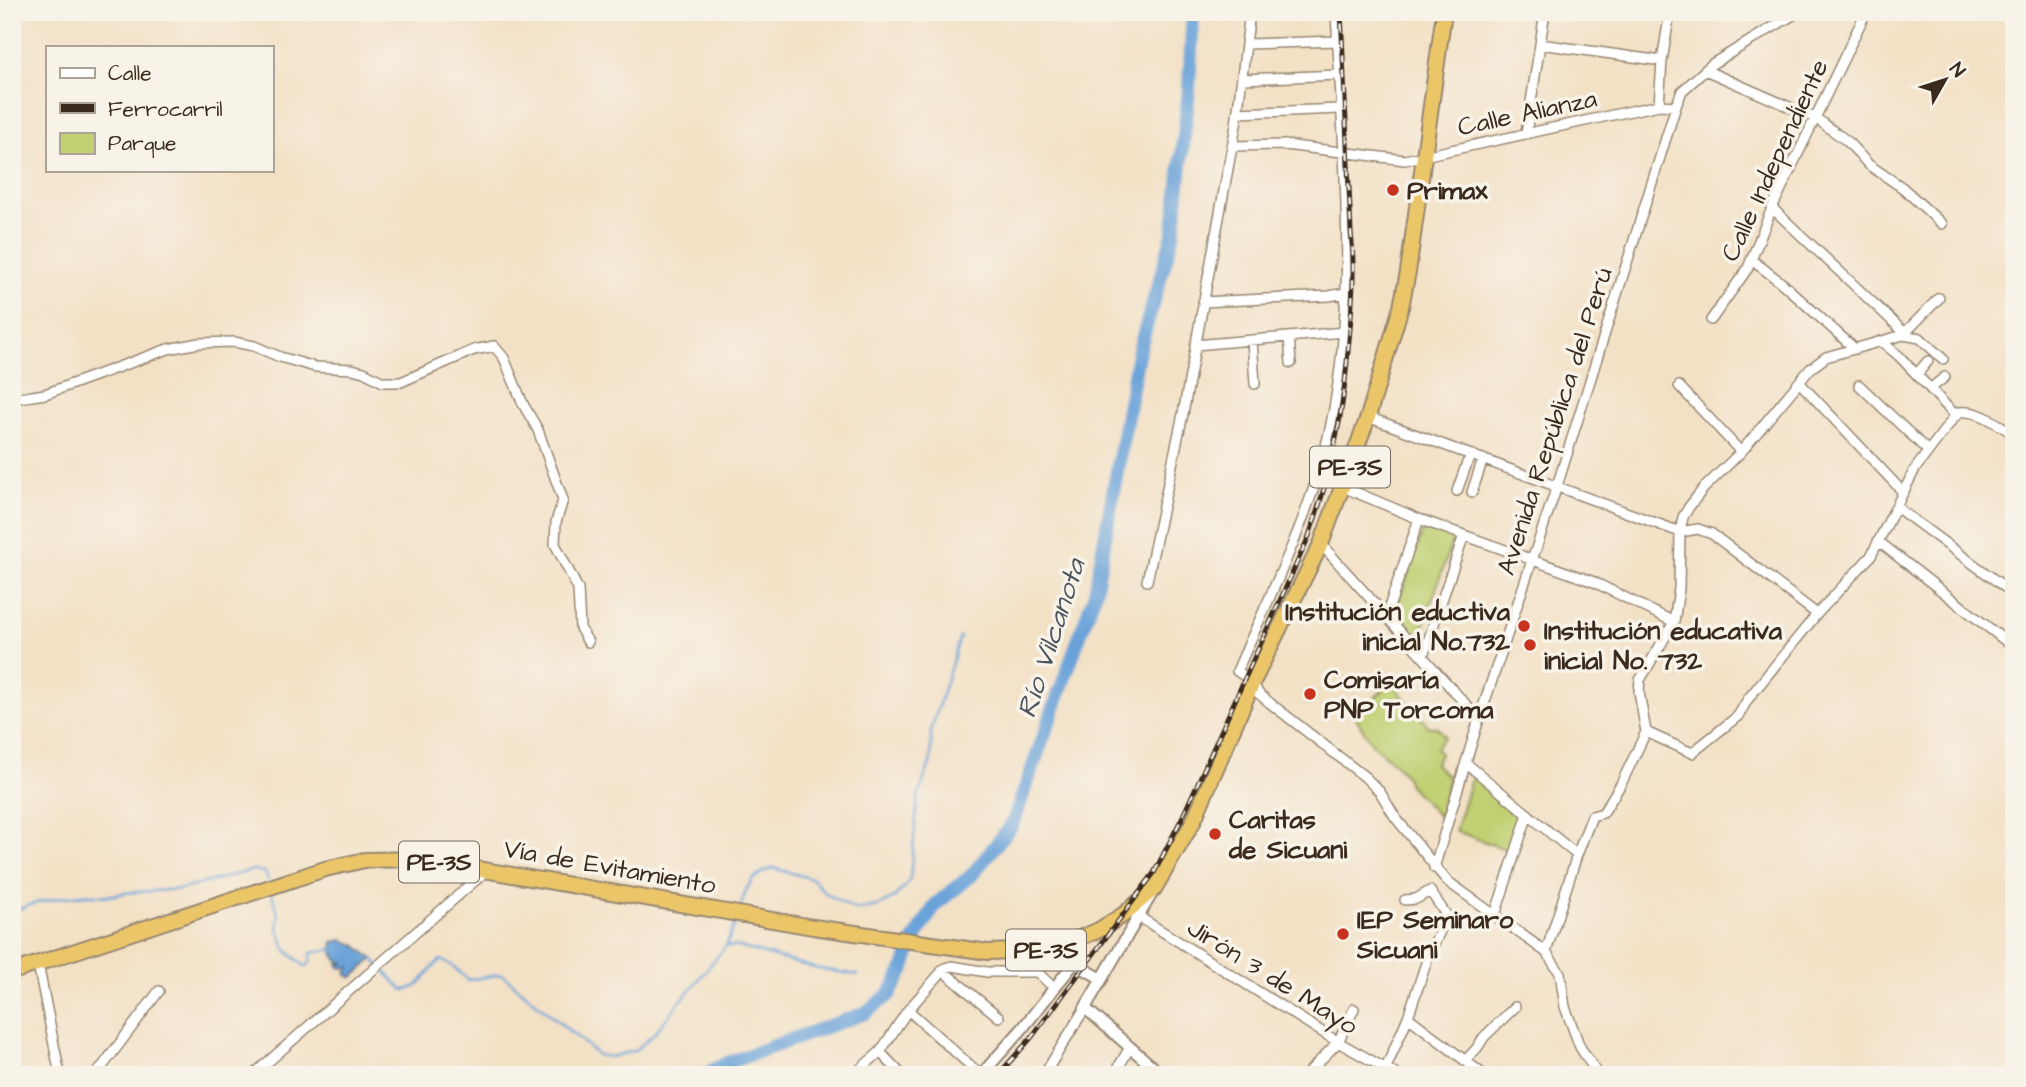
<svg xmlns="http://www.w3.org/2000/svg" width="2026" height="1087" viewBox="0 0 2026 1087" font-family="'Architects Daughter',sans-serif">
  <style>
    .green { fill: #c0d072; stroke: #7e7d48; stroke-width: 2 }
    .water { fill: #6aa3d9; stroke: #52667c; stroke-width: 2 }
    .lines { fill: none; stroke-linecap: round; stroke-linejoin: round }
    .stream { stroke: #6aa3d9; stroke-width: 2.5 }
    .river { stroke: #6aa3d9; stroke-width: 14 }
    .minor-casing { stroke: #978672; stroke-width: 12 }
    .tertiary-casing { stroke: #978672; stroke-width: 14 }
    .trunk-casing { stroke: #978672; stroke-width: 18 }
    .minor { stroke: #fff; stroke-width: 9 }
    .tertiary { stroke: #fff; stroke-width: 10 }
    .trunk { stroke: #ebc669; stroke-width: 14 }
    .rail-casing { stroke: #3b2a1e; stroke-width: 5 }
    .rail { stroke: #f7f3e8; stroke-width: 2.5; stroke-dasharray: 8; stroke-linecap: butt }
    .poi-dot { fill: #c8321e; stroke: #f7f3e8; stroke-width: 2.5 }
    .labels { text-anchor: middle; stroke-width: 7; stroke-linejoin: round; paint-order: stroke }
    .shield { fill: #f7f3e8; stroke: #73665b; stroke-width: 2 }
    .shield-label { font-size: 24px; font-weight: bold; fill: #3b2a1e }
    .street-label { font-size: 26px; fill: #3b2a1e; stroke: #f7f3e8 }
    .poi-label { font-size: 26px; font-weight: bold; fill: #3b2a1e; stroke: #f7f3e8; text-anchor: start }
    .water-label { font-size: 28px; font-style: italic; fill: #4b545f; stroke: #f7f3e8 }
  </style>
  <rect width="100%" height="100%" fill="#f7f3e8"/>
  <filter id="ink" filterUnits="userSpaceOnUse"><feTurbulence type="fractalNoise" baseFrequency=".0143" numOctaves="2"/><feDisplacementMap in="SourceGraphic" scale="14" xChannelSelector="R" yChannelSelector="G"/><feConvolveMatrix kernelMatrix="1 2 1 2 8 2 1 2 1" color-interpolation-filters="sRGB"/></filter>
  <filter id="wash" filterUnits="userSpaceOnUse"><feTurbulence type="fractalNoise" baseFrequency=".00686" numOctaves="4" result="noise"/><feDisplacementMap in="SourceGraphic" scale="28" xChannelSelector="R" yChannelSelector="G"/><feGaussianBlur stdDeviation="1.57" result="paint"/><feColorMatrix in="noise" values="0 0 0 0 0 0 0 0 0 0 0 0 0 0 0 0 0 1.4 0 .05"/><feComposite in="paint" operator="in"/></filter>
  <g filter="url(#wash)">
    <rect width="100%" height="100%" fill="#f3e1c6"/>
    <!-- green -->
    <path class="green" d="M1425,525l29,11 -36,106 -24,-27z
      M1392,682l18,23 3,-2 5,6 -1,4 12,14h8l8,9 -9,12 4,6 -5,10 14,14 -10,39 -30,-32 -4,-10 -12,-13 -20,-17 -17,-27 3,-6z
      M1472,776l49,39 -11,36 -55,-20z"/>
    <!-- water -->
    <path class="water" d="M342,940l13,5 18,14 -21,19 -6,-4 4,-7 -9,1 -3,-4 7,-1 -8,-3 -4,-7v-11z"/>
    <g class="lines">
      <!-- stream -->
      <path class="stream" d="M272,894l7,22 -1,13 8,21 20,17 5,-6v-8l22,-4
        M741,906l5,-16 7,-11 10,-7 10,-4 40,11 12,14 31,17 22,-4 14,-7 14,-13 4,-8 8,-81 13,-37v-30l29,-93
        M12,912c23,-11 46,-15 72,-17 14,-1 25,3 39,-2l59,-4 71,-19 12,2 3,8
        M726,946l14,1 74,21 44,7
        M373,959l30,31c20,0 23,-20 38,-30l12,6 15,14 34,-6 96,81 11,2 25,-6 18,-15 74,-90 10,-25"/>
      <!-- river -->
      <path class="river" d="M704,1075l23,-12 138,-50 24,-18 14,-24 10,-29 23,-38 35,-28 41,-51 83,-232 43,-239 36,-123 15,-142 4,-77"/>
    </g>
  </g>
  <g filter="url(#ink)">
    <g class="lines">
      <!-- minor casing -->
      <g class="minor-casing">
        <path id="minor" d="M1336,12c7,138 23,281 -6,417 -18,84 -59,163 -93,242l16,11 5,11 12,10 95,74 15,15 15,25 52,64 99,71 14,21 5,34 15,40 18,28
          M1246,44l91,-3
          M1540,44l122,17
          M1705,70l112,49 30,22 22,24 34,23 39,36
          M1242,79l97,-4
          M1659,105l3,-44 8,-49
          M1237,113l104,-4
          M1526,134l19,-122
          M1232,146l53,-1 120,15 254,-55 17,1
          M1772,208l133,125
          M1752,260l31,24 72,65
          M1203,302l126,-6 16,-3
          M1711,320l37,-52 24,-60 94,-196
          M1903,335l17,3 23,21
          M1289,337l2,26
          M1252,340l3,44
          M1881,341l18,15 57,60
          M1195,345l149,-13
          M1917,374l11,-13
          M1800,383l103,109
          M1859,385l69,66
          M1679,386l62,66
          M1931,388l14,-11
          M12,399l33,-5 123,-45 31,-6 35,-1 20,4 26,11 35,10 37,2 12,3 19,10h18l73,-32 20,-4 10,12 19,46 15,26 25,70 -7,22 -1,22 23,45 2,39 8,14
          M1368,417l312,115 18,-3 14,5 105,80
          M1343,487l76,32 175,63 80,40
          M1457,491l10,-28 6,-8
          M1472,492l11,-33
          M1896,507l118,87
          M1878,541l134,105
          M1321,544l158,175
          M1147,581l36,-167 53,-289 14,-113
          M1386,616l33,-97
          M1423,656l41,-121
          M1646,732l46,21 46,-37 10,-17 69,-85 54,-58 44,-87 43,-57c23,-2 37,11 56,22
          M1467,764l110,91
          M1434,868l45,-149 78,-233 119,-380 6,-15 30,-27 86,-52
          M1133,913l205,129 59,33
          M1495,915l33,-101
          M1546,952l31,-97 15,-39 11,-3 18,-29 25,-52 -7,-40 1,-12 34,-58 5,-33 1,-57 3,-15 6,-10 14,-18 38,-37 69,-83 16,-12 77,-22 36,-37
          M38,964l22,111
          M942,970l57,47
          M908,1010l73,65
          M1408,1017l76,58
          M880,1052l22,23
          M1465,1061l12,-13 7,-11 31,-30
          M1386,1068l22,-51 20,-60 19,-41 -17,-25 -14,8 -11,1
          M96,1075l63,-84
          M253,1075l233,-204
          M853,1075l27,-23 28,-42 37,-42 7,-2 35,6h50l17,16
          M1044,1075l41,-67
          M1114,1075l16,-28
          M1306,1075l32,-33 16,-33"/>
      </g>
      <!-- tertiary casing -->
      <g class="tertiary-casing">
        <path id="tertiary" d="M1151,895l-66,113 77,67
          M981,1075l41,-46 52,-66 28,16"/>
      </g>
      <!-- trunk casing -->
      <g class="trunk-casing">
        <path id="trunk" d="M12,972l313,-103 40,-9 55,-1 393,68 175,25 62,-2 49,-20 24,-15 31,-26 39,-67 60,-140 68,-138 47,-127 33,-110 7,-35 36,-260"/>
      </g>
      <!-- minor -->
      <use href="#minor" class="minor"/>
      <!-- tertiary -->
      <use href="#tertiary" class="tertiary"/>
      <!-- trunk -->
      <use href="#trunk" class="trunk"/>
      <!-- rail casing -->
      <g class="rail-casing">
        <path id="rail" d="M998,1075l33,-37 123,-165 28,-55 127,-282c20,-57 33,-115 38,-174 4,-45 9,-86 4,-130l-10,-220"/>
      </g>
      <!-- rail -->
      <use href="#rail" class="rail"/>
    </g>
  </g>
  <!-- markers -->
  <g class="poi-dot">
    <circle cx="1393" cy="190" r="7"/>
    <circle cx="1524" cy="626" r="7"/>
    <circle cx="1530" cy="645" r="7"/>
    <circle cx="1310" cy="694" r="7"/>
    <circle cx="1215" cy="834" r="7"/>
    <circle cx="1343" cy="934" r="7"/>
  </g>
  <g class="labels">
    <!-- shield labels -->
    <g class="shield">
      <rect x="1310" y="446.5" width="80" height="41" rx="5"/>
      <rect x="399" y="841.5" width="80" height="41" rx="5"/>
      <rect x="1006" y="929.5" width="80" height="41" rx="5"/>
    </g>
    <g class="shield-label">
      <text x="1350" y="475">PE-3S</text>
      <text x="439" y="870">PE-3S</text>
      <text x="1046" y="958">PE-3S</text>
    </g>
    <!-- street labels -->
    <g class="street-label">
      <text transform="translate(1527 112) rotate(-12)" y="9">Calle Alianza</text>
      <text transform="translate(1774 160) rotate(-65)" y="9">Calle Independiente</text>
      <text transform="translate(1554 421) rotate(-72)" y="9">Avenida República del Perú</text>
      <text transform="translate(610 866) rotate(10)" y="9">Vía de Evitamiento</text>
      <text transform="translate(1273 976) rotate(32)" y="9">Jirón 3 de Mayo</text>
    </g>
    <!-- poi labels -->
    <g class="poi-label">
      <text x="1407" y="199">Primax</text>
      <text x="1510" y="620" text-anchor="end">Institución eductiva<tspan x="1510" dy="30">inicial No.732</tspan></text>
      <text x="1544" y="639">Institución educativa<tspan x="1544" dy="30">inicial No. 732</tspan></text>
      <text x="1324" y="688">Comisaría<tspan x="1324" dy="30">PNP Torcoma</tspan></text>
      <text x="1229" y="828">Caritas<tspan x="1229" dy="30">de Sicuani</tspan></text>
      <text x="1357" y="928">IEP Seminaro<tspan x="1357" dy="30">Sicuani</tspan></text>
    </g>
    <!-- water labels -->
    <g class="water-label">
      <text transform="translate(1050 638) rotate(-72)" y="10">Río Vilcanota</text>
    </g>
  </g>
  <!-- margin -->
  <rect width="2026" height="1087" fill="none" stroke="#f7f3e8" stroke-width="42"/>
  <!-- legend -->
  <rect x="46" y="46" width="228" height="126" fill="#f7f3e8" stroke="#aca397" stroke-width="2"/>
  <rect x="60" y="68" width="35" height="10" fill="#ffffff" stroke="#aca397" stroke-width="2"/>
  <text x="108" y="80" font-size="21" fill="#3b2a1e">Calle</text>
  <rect x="60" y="103" width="35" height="10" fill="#3b2a1e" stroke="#aca397" stroke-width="2"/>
  <text x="108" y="116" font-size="21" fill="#3b2a1e">Ferrocarril</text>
  <rect x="60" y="133" width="35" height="21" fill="#c0d072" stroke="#aca397" stroke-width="2"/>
  <text x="108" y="150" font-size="21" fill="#3b2a1e">Parque</text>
  <!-- north arrow -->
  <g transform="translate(1945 80) rotate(51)" stroke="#f7f3e8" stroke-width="5" paint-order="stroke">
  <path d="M0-5L12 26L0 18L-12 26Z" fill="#3b2a1e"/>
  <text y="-10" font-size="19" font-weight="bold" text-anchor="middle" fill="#3b2a1e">N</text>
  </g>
</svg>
